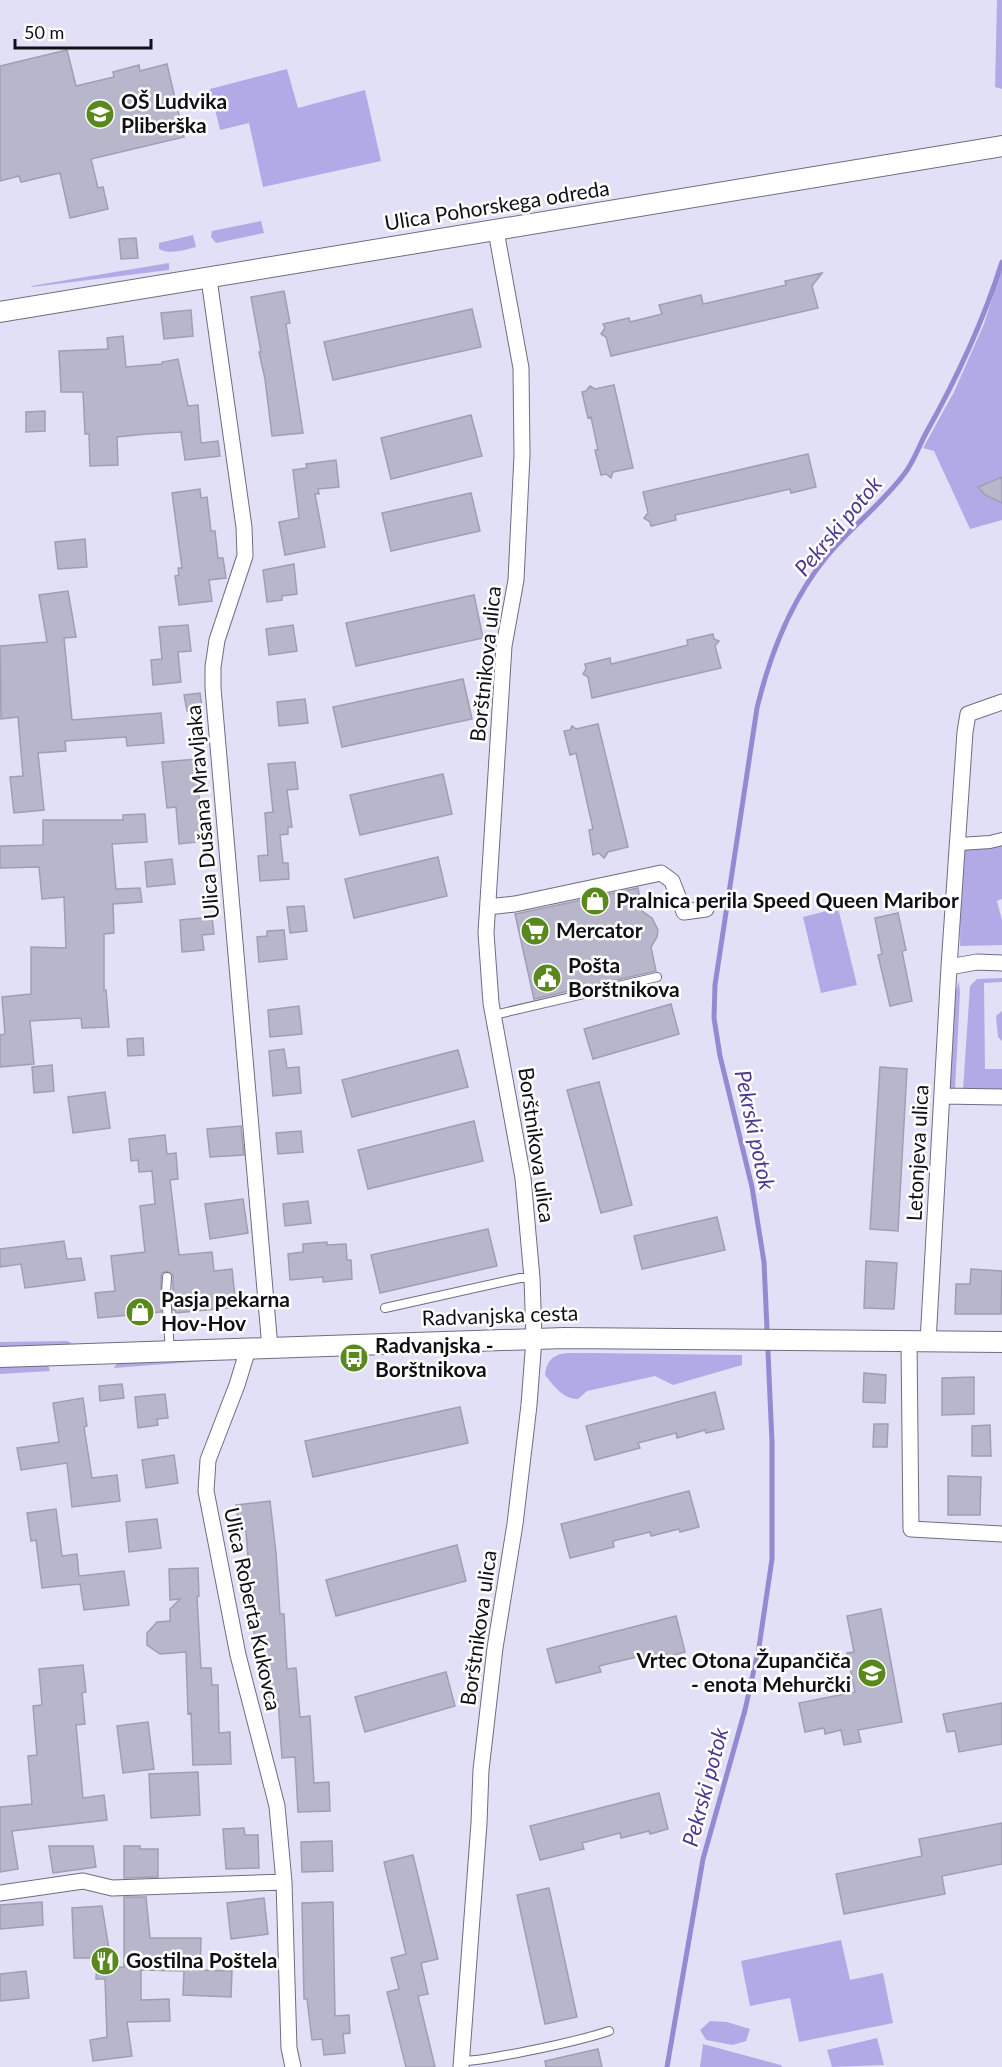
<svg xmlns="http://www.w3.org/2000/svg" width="1002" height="2067" viewBox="0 0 1002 2067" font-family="Lato,sans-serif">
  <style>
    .green { fill: #b2aae6 }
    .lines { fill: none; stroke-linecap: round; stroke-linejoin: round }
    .stream { stroke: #958ad2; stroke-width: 5 }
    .building { fill: #b8b6cb; stroke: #a09eb3; stroke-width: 1.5 }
    .service-casing { stroke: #6f6d81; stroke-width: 10 }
    .pedestrian-casing { stroke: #6f6d81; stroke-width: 14 }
    .minor-casing { stroke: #6f6d81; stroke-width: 17 }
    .tertiary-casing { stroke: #6f6d81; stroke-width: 22 }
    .service { stroke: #fff; stroke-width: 8 }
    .pedestrian { stroke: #fff; stroke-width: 12 }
    .minor { stroke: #fff; stroke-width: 15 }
    .tertiary { stroke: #fff; stroke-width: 20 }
    .labels { text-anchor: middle; stroke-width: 5; stroke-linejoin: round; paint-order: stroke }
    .poi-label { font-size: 21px; font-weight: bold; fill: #100f16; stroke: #fff; text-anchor: start }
    .street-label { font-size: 21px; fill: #100f16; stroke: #fff }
    .water-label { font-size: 22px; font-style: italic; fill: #4d398f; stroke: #fff }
  </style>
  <rect width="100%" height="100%" fill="#e2e0f6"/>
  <!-- green -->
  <path class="green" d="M997,0h5v89l-7,-2z
    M287,69l11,39 67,-18 16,71 -118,26 -14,-64 -29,7 -10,-41z
    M261,221l3,12 -48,10 -5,-6 1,-6z
    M193,235l3,12c-12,3 -26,8 -37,2v-6z
    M169,263v7l-137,17 -1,-1z
    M1002,267v253l-32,9 -36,-78 -11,-3 31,-56 30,-68z
    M1002,843v56l-5,2 5,19v25l-42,1 1,-95z
    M838,908l19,77 -36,8 -18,-76z
    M1002,978v4l-18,1 1,86h17v21h-39l7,-104 7,-7z
    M959,981l1,12 -5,97 -5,-2 5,-94z
    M1002,1011v30l-4,-4 -2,-21z
    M67,1341l5,2 -6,3 -66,2v-6z
    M590,1353l152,2v10l-69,20 -18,-9 -68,15 -9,8c-15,0 -24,-13 -33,-24 3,-27 24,-21 45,-22z
    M181,1360l24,1 -91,7 3,-5z
    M48,1365l2,6 -50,3v-7z
    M841,1940l9,40 33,-7 10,50 -94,19 -9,-44 -40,8 -9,-45z
    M710,2021l17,1 23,7 -4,12 -13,4 -27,-5 -6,-10z
    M877,2038l7,27 -52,2 -5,-17z
    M703,2044l78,21 1,2h-82z"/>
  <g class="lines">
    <!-- stream -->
    <path class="stream" d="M667,2067l36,-208 42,-149 14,-63 13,-88v-117l-8,-180 -12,-75 -32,-131 -6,-38 1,-33 42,-277c13,-54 34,-108 70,-152 24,-29 55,-52 78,-83 9,-12 14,-27 21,-40 31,-55 57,-111 76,-171"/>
  </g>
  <!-- building -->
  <path class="building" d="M67,50l9,36 38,-9 -1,-5 26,-7 1,6 27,-7 17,73 -93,22 7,29 5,-1 5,22 -38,9 -10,-45 -39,9 -2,-6 -19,5v-115z
    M136,238l2,20 -17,1 -2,-20z
    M822,273l-10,13 6,22 -207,48 -5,-19 -5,-3 4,-6 -2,-4 26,-6 1,4 32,-8 -3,-9 42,-10 2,9 83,-19 -1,-4z
    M284,291l6,32 -4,1 17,109 -31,3 -7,-57 -6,-27h2l-10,-55z
    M472,309l9,38 -148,33 -9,-38z
    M191,310l2,26 -29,3 -3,-26z
    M123,336l3,31 36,-3v-2l16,-3 10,47 10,-1 3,38 17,-2 2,15 -35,4 -4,-28 -35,2 -29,3 1,28 -28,1 -1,-32h-4l-2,-42h-22l-2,-41 49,-2 -1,-11z
    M614,385l19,83 -20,4 -2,6 -5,-4 -5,1 -6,-25h3l-7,-33 -3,1 -6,-26 4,-1 4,-5 5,3z
    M45,411v20l-19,1v-20z
    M471,415l11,41 -91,23 -10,-41z
    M808,454l8,33 -25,6 -1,-4 -83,19 -32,7 1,5 -25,6 -1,-4 -6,-4 4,-5 -5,-21z
    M336,460l3,27 -21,2 1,5h-4l10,53 -40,8 -6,-33 20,-4 -6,-48 14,-2 -1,-4z
    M1002,477v26l-17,-8 -7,-8z
    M200,489l1,9 6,-1 4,34h4l3,27h5l3,20 -17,2 3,21 -33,4 -4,-29 4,-1 -1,-7h4l-10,-75z
    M471,493l9,38 -89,20 -9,-38z
    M85,539l2,28 -29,2 -3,-27z
    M294,564l3,30 -15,2v4l-15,2 -4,-32z
    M68,591l8,46 -12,1 8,82 89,-7 3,30 -37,3 -1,-9 -61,4 1,10 -28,2 6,57 -30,3 -4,-36 13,-1 -5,-59 -17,2 -1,-73 47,-4 -8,-47z
    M474,595l9,43 -127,28 -10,-43z
    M188,625l3,26 -13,1 3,30 -28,3 -2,-25 11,-1 -3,-32z
    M293,625l4,26 -28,4 -3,-26z
    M713,634l1,5 5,2 -4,5 6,22 -129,30 -4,-21 -5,-3 3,-5 -1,-5 25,-6 1,6 77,-19 -1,-5z
    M463,679l9,40 -130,28 -9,-40z
    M200,693l2,16 -15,2 -3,-16z
    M305,699l3,24 -29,3 -2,-24z
    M598,724l30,123 -20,5 -4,6 -5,-5 -6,2 -4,-25 4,-1 -17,-76 -6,2 -6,-24 6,-1 2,-4 4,3z
    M197,759l2,20h-2l7,62 -25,3 -3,-37 -9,1 -5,-46z
    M295,762l3,27 -11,1 5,37h-4v7l-8,1 3,28h5l1,16 -29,2 -2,-25 10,-1 -3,-42 8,-1 -5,-48z
    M443,774l9,40 -92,21 -10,-40z
    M145,814l2,28 -35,2 4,45 24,-1 2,14 -29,2 1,29 -10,1v56h2l3,37 -27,1 -1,-10 -51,3 4,43 -34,3v-32l5,-1 -3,-37 29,-3v-47l35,1 -2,-51 -22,2 -3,-32 -39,1v-22l43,-1v-25h80v-5z
    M438,857l9,39 -93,22 -9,-39z
    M172,859l3,25 -28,3 -2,-25z
    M638,888l4,23 10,7 6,12 -1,7 -6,10 5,24 -122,28 -19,-85z
    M304,906l3,25 -17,2 -3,-26z
    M898,913l8,37 -4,1 10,50 -22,5 -12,-51 4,-1 -7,-36z
    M212,917l2,17 -12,1 2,15 -22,2 -2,-32z
    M284,930l3,29 -28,3 -2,-25 10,-1v-5z
    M671,1004l8,30 -86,25 -9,-30z
    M299,1006l3,28 -32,3 -2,-27z
    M143,1038l1,17 -16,1 -1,-17z
    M284,1049l3,19 12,-1 2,26 -28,3 -4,-45z
    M458,1050l10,37 -116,30 -10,-37z
    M52,1065l2,26 -20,2 -2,-26z
    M880,1067l27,2 -9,162 -28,-2z
    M599,1082l33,123 -31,8 -34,-123z
    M105,1092l5,36 -37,5 -5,-36z
    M474,1121l9,40 -115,28 -10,-39z
    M241,1126l3,29 -34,2 -3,-28z
    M301,1131l2,21 -25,2 -2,-21z
    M165,1135l2,19 9,-1 2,26 -8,1 9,75 33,-3 2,19 18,-2 4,38 -60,6 -1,-3h-2v-35l-6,-4 -5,2 -1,4v35l-63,6 -3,-25 20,-2 -4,-35 34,-4 -5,-46 15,-2 -3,-33 -13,1 -1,-12 -7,1 -2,-22z
    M243,1199l5,34 -38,6 -5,-35z
    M308,1201l3,22 -26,3 -2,-22z
    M717,1217l8,33 -83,19 -8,-33z
    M488,1229l9,37 -117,27 -9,-38z
    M64,1241l3,18 14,-1 4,22 -60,8 -4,-24 -21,3v-18z
    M327,1242v3l19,-1 1,16h4l1,19 -29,3v-5l-33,3 -2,-26 15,-2v-8z
    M866,1261l31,2 -3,46 -30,-1z
    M971,1269l31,2 -1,43h-46l1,-30h14z
    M864,1373l22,2 -1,28 -22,-1z
    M974,1377v37l-32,1v-37z
    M122,1384l2,14 -24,3 -1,-15z
    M715,1392l9,37 -18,4 -1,-3 -28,8 -1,-5 -38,10 2,5 -45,12 -9,-34z
    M165,1394l3,24 -11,1 1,6 -20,3 -3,-31z
    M83,1398l4,28 -3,1 8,51 25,-3 3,26 -48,6 -5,-44 -46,7 -4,-22 42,-6 -6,-39z
    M460,1407l8,36 -155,34 -8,-36z
    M874,1424h14l-1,23h-14z
    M990,1425l1,31h-19v-30z
    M174,1455l4,28 -32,5 -4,-28z
    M948,1476l33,1 -1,38h-32z
    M689,1491l10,36 -19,5 -1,-3 -28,7 -1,-4 -37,9 1,6 -44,11 -9,-34z
    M270,1501l6,52 4,61h4l3,55 9,-1 4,49 10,-1 4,67 15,-1 1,29 -32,1 -3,-55 -13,1 -4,-58h-10l-4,-55h-9l-9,-114 -7,1 -3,-27z
    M56,1509l6,47 15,-2 2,22 45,-5 5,34 -45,5 -4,-26 -38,4 -6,-48 -5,1 -4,-28z
    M157,1519l4,29 -32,4 -3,-30z
    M457,1545l9,36 -130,35 -10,-36z
    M198,1568l1,28 -2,1 4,71h10l1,17h6l1,48 11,-1 1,32 -38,1 -2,-52 -3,1 -2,-62 -26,2 -13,-9v-12l10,-11 13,-1v-12l10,-10 -10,1 -1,-31z
    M881,1609l21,113 -44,8 3,12 -17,3 -3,-15 -16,4 -1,-6 -19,4 -6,-29 56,-11 -8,-39 7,-1 -7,-36z
    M676,1616l9,36 -18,5 -1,-3 -28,7 -1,-4 -38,9 2,6 -45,11 -9,-34z
    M83,1665l3,27 -4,1 3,31 -9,1 7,73 21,-3 3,25 -95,11 6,38 -18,3v-65l32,-3 -4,-48 9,-1 -4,-49 9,-1 -3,-36z
    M446,1672l9,34 -90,26 -10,-35z
    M1002,1703v41l-43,8 -4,-21 -8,1 -4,-18z
    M148,1722l6,47 -31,4 -6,-47z
    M198,1772l2,43 -49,3 -2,-44z
    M659,1793l9,36 -18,5 -1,-3 -28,7 -1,-5 -38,10 2,6 -44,11 -10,-34z
    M1002,1823v41l-60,12 3,18 -101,20 -8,-40 86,-18 -3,-17z
    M244,1828l1,7h13l1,33 -33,1 -3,-40z
    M332,1841l1,30 -31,1 -1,-30z
    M49,1846h44l3,21 -43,6z
    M124,1846h16v3h18v28l-34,1z
    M413,1855l25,104 -17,4 7,31 -10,2 17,71h-29l-19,-75 12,-3 -8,-31 15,-4 -22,-92z
    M549,1888l28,129 -32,7 -28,-129z
    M124,1897h22l4,41h51l-1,32 32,1 -1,26 -48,-2 1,-24 -43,-1v30l28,-1 1,22 -43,1 5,34 -39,5 -3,-21 17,-3 -2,-58h-9l1,-21h-23l-2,-50 30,-2 10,62 12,-1z
    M264,1898l4,36 -37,5 -4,-36z
    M42,1902l1,23 -43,4v-24z
    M333,1902l2,114 14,-1 1,18 -7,1 2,19 -21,2 -2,-16 -10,1 -5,-41h-3l-2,-96z
    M26,1971l3,27 -29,3v-27z
    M598,2049l4,18h-56l-1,-6z"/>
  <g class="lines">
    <!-- service casing -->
    <g class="service-casing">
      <path id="service" d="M494,1015l163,-38
        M167,1277l-1,16 4,58
        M385,1308l135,-30h12
        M462,2061c19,0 37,-5 56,-8 30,-6 61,-12 91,-22"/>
    </g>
    <!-- pedestrian casing -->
    <g class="pedestrian-casing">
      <path id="pedestrian" d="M959,844l31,-2 12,-3"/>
    </g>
    <!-- minor casing -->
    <g class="minor-casing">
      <path id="minor" d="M209,279l35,248 1,29 -28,84 -4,27v21l57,660
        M488,907l27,-3 146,-31 11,8 12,31 22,-3
        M949,967l28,-5 25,1
        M943,1096l59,1
        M909,1342l2,187 91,5
        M928,1342l21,-375 16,-235 3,-18 34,-12
        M248,1349l-11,36 -29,75 -2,31 32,164 39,151 7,76 5,166 4,19
        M0,1893l83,-12 29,7 172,-6
        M461,2067l18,-244 2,-53 14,-122 20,-124 14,-119 5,-66 -2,-61 -9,-100 -32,-175 -5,-70 18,-287 12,-66 6,-125 -1,-87 -25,-137"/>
    </g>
    <!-- tertiary casing -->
    <g class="tertiary-casing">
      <path id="tertiary" d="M0,312l1002,-166
        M0,1357l564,-19 438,4"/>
    </g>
    <!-- service -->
    <use href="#service" class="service"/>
    <!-- pedestrian -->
    <use href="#pedestrian" class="pedestrian"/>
    <!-- minor -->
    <use href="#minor" class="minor"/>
    <!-- tertiary -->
    <use href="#tertiary" class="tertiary"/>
  </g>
  <!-- icons -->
  <defs>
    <g id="school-disc" transform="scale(1.5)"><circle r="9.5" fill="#59891c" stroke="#fff"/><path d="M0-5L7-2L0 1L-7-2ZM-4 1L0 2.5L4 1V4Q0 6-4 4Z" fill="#fff"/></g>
    <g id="shop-disc" transform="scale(1.5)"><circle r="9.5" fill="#59891c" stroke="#fff"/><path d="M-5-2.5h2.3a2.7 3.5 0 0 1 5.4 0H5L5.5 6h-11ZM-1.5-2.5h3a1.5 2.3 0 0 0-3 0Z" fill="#fff"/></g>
    <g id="supermarket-disc" transform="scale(1.5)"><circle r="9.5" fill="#59891c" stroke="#fff"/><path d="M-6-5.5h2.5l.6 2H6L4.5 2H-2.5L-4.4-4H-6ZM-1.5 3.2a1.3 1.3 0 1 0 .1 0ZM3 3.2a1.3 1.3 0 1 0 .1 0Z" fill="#fff"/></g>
    <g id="civic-disc" transform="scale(1.5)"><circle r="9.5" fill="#59891c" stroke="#fff"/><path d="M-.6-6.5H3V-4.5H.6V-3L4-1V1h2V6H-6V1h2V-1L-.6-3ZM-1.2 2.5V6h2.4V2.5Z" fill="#fff"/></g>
    <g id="bus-disc" transform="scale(1.5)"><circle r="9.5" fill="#59891c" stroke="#fff"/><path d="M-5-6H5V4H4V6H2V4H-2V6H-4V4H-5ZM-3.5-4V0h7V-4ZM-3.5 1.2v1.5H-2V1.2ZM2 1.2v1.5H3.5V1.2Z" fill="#fff"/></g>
    <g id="restaurant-disc" transform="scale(1.5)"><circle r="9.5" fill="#59891c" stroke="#fff"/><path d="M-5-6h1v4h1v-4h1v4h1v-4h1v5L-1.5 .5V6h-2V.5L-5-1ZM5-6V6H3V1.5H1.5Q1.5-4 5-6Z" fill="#fff"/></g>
  </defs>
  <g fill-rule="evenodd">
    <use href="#school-disc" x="100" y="114"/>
    <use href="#shop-disc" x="595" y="901"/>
    <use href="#supermarket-disc" x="535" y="931"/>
    <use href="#civic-disc" x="547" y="978"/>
    <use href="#shop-disc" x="140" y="1312"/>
    <use href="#bus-disc" x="354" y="1358"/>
    <use href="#school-disc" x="872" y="1673"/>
    <use href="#restaurant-disc" x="105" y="1961"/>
  </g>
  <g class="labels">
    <!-- poi labels -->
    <g class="poi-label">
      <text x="121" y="109">OŠ Ludvika<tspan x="121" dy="24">Pliberška</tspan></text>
      <text x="616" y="908">Pralnica perila Speed Queen Maribor</text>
      <text x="556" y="938">Mercator</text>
      <text x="568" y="973">Pošta<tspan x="568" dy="24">Borštnikova</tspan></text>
      <text x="161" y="1307">Pasja pekarna<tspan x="161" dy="24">Hov-Hov</tspan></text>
      <text x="375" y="1353">Radvanjska -<tspan x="375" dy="24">Borštnikova</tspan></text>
      <text x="851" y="1668" text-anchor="end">Vrtec Otona Župančiča<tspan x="851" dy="24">- enota Mehurčki</tspan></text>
      <text x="126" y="1968">Gostilna Poštela</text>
    </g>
    <!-- street labels -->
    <g class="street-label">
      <text transform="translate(497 206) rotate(-9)" y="7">Ulica Pohorskega odreda</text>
      <text transform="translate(486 664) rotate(-84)" y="7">Borštnikova ulica</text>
      <text transform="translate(203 812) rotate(-95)" y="7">Ulica Dušana Mravljaka</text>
      <text transform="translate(536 1145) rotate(82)" y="7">Borštnikova ulica</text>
      <text transform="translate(918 1153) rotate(-87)" y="7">Letonjeva ulica</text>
      <text transform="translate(500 1316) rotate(-2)" y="7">Radvanjska cesta</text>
      <text transform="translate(252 1609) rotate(78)" y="7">Ulica Roberta Kukovca</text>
      <text transform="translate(479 1628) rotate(-82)" y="7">Borštnikova ulica</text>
    </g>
    <!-- water labels -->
    <g class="water-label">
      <text transform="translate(838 526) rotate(-50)" y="8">Pekrski potok</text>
      <text transform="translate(755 1130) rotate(78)" y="8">Pekrski potok</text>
      <text transform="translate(705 1787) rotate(-75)" y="8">Pekrski potok</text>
    </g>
  </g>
  <!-- scale -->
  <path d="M15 39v9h136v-9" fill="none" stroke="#100f16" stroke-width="3"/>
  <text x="24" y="39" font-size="18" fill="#100f16" stroke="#ffffff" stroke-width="4.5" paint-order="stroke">50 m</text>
</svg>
